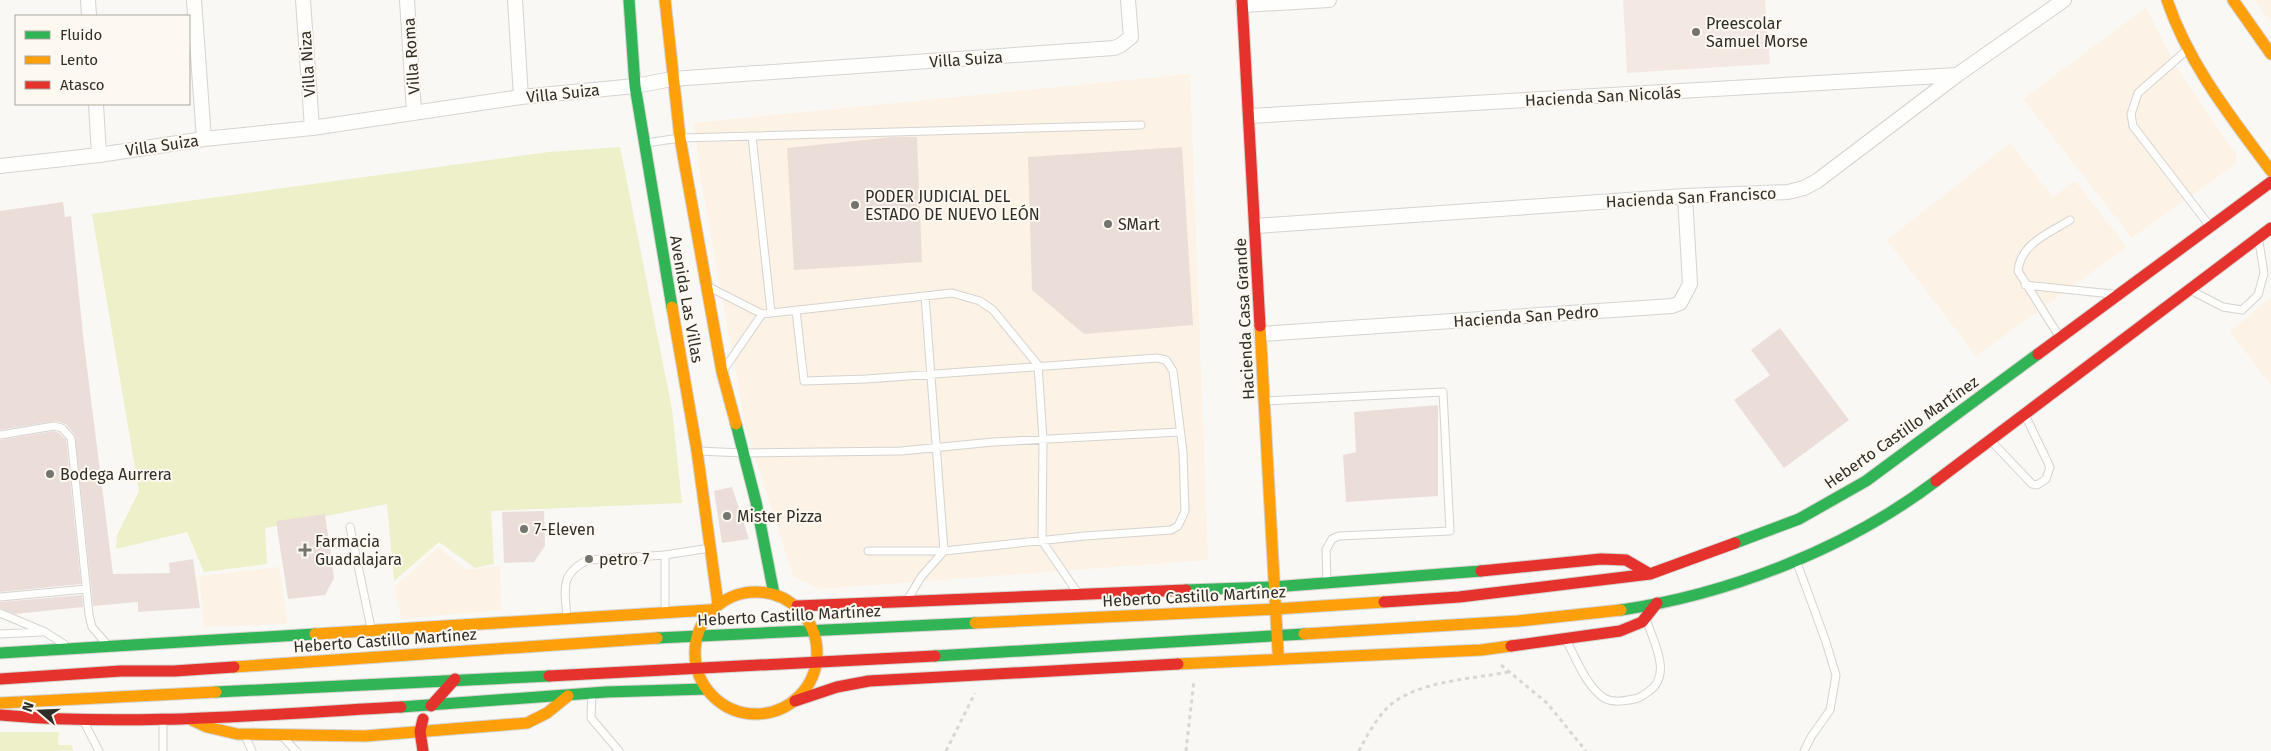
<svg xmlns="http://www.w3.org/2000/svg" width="2271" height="751" viewBox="0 0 2271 751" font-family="'Fira Sans',sans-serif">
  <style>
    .commercial { fill: #fcf2e6 }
    .education { fill: #f4e9e2 }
    .green { fill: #edf0c9 }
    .building { fill: #ebded9 }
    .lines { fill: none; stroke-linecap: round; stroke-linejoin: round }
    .lane-casing { stroke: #d6d3cf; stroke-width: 9 }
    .street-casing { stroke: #d6d3cf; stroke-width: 16 }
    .fast-casing { stroke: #d6d3cf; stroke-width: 13 }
    .slow-casing { stroke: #d6d3cf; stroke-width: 13 }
    .jam-casing { stroke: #d6d3cf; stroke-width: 13 }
    .path { stroke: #d7d7d5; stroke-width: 3; stroke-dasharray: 4 4; stroke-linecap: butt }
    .lane { stroke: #fefefd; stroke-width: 7 }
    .street { stroke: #fefefd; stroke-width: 14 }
    .fast { stroke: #30b455; stroke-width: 11 }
    .slow { stroke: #ff9f0a; stroke-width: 11 }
    .jam { stroke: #e5322d; stroke-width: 11 }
    .poi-dot { fill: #76746f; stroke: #fef9f0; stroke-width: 2 }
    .labels { text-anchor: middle; stroke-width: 4; stroke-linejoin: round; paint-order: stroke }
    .poi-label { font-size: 16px; fill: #2f2d27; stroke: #fef9f0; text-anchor: start }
    .street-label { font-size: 16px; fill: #2f2d27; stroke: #fef9f0 }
  </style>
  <rect width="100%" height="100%" fill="#faf8f4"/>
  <!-- commercial -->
  <path class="commercial" d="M2255,0h16v22l-13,-17z
    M2146,7l30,60 60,87v10l-104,74 -109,-139z
    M1190,74l18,486 -388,29 -27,-13 -47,-147 -46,-254 -6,-52z
    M2010,143l43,54 22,-16 52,66 -151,109 -89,-116z
    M2271,297v88l-41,-53z
    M438,547l29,23 33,-4 1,44 -100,9 -6,-32z
    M279,567l9,57 -84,3 -5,-51z"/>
  <!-- education -->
  <path class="education" d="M1623,0h142l5,64 -143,9z"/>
  <!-- green -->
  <path class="green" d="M620,147l52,262 10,94 -191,8 3,53 -19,4 -36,-26 -45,39 -7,-77 -122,24 2,36 -63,8 -17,-40 -71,17 1,-14 22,-44 -47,-277 457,-62z
    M0,732h59l-1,13h14l1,6h-73z"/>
  <!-- building -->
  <path class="building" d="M893,137h24l5,125 -128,8 -7,-122z
    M1182,147l11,178 -109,9 -52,-44 -4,-133z
    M63,202l2,15 6,-1 13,128 29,230 57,-1 -1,-10 24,-4 7,49 -62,4v-10l-45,4 -18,-171 -9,-11 -11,-3 -55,9v-219z
    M1780,328l69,92 -65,48 -50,-68 36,-25 -19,-25z
    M1438,405v91l-92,6 -3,-47 13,-3 -2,-40z
    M54,431l5,2 7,7 15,144 -81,8v-152z
    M732,487l17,52 -27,4 -8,-52z
    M544,511l1,35 -11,16 -30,1 -2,-51z
    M325,514l9,64 -9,17 -37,4 -12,-78z
    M82,595l1,12 -68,7 -15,-6v-6z"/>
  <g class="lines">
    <!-- lane casing -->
    <g class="lane-casing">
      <path id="lane" d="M2187,50l-49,43 -7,21 2,12 76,99
        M752,136l19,176
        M646,143l34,-5 461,-13
        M2025,285l87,9
        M711,288l51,26 190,-21 28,8 13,9 45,55 5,74 -1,102 35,51
        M2192,291l31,16 19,3 16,-15 6,-22 -5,-31
        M796,310l8,71 62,-2 291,-21 9,2 7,11 10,81 2,59 -7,15 -7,4 -86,6 -141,15h-76
        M2059,336l-41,-65c3,-28 30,-37 52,-51
        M725,368l37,-54
        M1265,401l178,-9 7,139 -111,5 -7,3 -6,11 1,33
        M0,435l54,-9 8,2 9,10 18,177 3,12 13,15
        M1992,442l40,42 5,1 9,-6 4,-12 -24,-50
        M699,451l43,2 159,-2 92,-9 187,-10
        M350,527l21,101
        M665,555l45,-7
        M1797,563l28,76 11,36 -6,35 -19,27 -7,14
        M0,597l86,-8
        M908,599l13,-22 23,-26 -19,-255
        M0,613l45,19 19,12
        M567,618c-2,-28 -8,-44 21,-58l77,-5v56
        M0,634l42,-2
        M1566,640c10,18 20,46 38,58 9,5 20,3 30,1 5,0 9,-4 14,-7 25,-17 6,-49 -2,-73
        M592,694l-1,24 28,33
        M163,721v30
        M84,722l15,29
        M246,738l6,13
        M284,738l12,13"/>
    </g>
    <!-- street casing -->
    <g class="street-casing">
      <path id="street" d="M88,0l1,16
        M194,0l10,139
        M303,0l9,128
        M407,0l7,112
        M515,0l6,97
        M1243,5l86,-5
        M96,104l3,51
        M1250,116l707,-41
        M0,166l99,-11 105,-16 108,-11 209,-31 114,-11 37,-7 442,-31 7,-3 10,-8 -3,-37
        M1256,226l429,-30 103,-4 16,-4 13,-7 140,-106 107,-75
        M1261,334l411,-28 8,-3 10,-19 -5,-88"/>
    </g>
    <!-- fast casing -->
    <g class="fast-casing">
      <path id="fast" d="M629,0l6,86 37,221
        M736,424l20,78 18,92
        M1735,543l64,-24 67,-38 172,-127
        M1186,590l87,-3 208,-16
        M1621,610c109,-16 227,-62 315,-129
        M657,638l318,-15
        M0,653l315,-19
        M935,656l369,-22
        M216,692l333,-16
        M401,707l205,-15 100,-3"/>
    </g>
    <!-- slow casing -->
    <g class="slow-casing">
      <path id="slow" d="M665,0l15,138 42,234 14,52
        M2167,0c22,65 64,117 104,171
        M2233,0l38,54
        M672,307l25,144 21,153
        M1260,326l18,326
        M695 653a61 61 0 1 1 122 0a61 61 0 1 1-122 0Z
        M975,623l300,-14 109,-7
        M315,634l394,-24
        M1304,634l214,-13 103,-11
        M1178,664l303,-14 30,-4
        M234,667l423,-29
        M0,703l216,-11
        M192,720l15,7 30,7 128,2 162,-13 20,-10 21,-17"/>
    </g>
    <!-- jam casing -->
    <g class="jam-casing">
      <path id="jam" d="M1242,0l18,326
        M2038,354l233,-172
        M1936,481l335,-253
        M1481,571l120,-12 25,1 24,14
        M1384,602l75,-5 191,-23 85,-31
        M797,606l389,-16
        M1511,646l109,-15 22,-9 15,-19
        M549,676l386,-20
        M0,679l121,-8h53l60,-4
        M795,701l42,-14 32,-6 309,-17
        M431,706l24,-27
        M0,715c133,12 268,-1 401,-8
        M423,719l-3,12 3,20"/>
    </g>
    <!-- path -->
    <path class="path" d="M1501,665l46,38 39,48
      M946,751l29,-58
      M1186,751l8,-71
      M1359,751c7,-14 16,-30 27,-42 27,-28 86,-30 123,-37"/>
    <!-- lane -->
    <use href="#lane" class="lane"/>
    <!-- street -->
    <use href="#street" class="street"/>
    <!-- fast -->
    <use href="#fast" class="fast"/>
    <!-- slow -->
    <use href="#slow" class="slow"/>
    <!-- jam -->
    <use href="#jam" class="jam"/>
  </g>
  <!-- markers -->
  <g class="poi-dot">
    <circle cx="1696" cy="32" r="5"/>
    <circle cx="855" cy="205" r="5"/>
    <circle cx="1108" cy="224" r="5"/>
    <circle cx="50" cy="474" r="5"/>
    <circle cx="727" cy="516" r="5"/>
    <circle cx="524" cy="529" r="5"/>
    <path d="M302.5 542.5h5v5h5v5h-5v5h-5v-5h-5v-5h5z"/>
    <circle cx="589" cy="559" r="5"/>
  </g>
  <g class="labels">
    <!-- poi labels -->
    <g class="poi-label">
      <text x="1706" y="29">Preescolar<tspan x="1706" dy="18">Samuel Morse</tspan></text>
      <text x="865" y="202">PODER JUDICIAL DEL<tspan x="865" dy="18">ESTADO DE NUEVO LEÓN</tspan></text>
      <text x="1118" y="230">SMart</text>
      <text x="60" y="480">Bodega Aurrera</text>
      <text x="737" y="522">Mister Pizza</text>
      <text x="534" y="535">7-Eleven</text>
      <text x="315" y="547">Farmacia<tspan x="315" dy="18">Guadalajara</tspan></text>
      <text x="599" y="565">petro 7</text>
    </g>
    <!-- street labels -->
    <g class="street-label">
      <text transform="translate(411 56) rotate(-94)" y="6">Villa Roma</text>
      <text transform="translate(966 59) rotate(-4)" y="6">Villa Suiza</text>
      <text transform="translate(307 64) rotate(-94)" y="6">Villa Niza</text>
      <text transform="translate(563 93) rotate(-6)" y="6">Villa Suiza</text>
      <text transform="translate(1603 96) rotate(-3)" y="6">Hacienda San Nicolás</text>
      <text transform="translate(162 145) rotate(-8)" y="6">Villa Suiza</text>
      <text transform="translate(1691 197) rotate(-3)" y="6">Hacienda San Francisco</text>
      <text transform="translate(687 299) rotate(80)" y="6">Avenida Las Villas</text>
      <text transform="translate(1526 316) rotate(-4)" y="6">Hacienda San Pedro</text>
      <text transform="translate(1244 319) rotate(-93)" y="6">Hacienda Casa Grande</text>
      <text transform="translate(1901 432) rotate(-35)" y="6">Heberto Castillo Martínez</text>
      <text transform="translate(1194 596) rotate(-3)" y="6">Heberto Castillo Martínez</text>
      <text transform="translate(789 615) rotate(-3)" y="6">Heberto Castillo Martínez</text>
      <text transform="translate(385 640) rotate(-4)" y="6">Heberto Castillo Martínez</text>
    </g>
  </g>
  <!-- legend -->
  <rect x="15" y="15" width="175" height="90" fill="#fef9f0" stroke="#aba7a0"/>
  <rect x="25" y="31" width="25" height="8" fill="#30b455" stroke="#aba7a0"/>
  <text x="60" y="40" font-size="15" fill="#2f2d27">Fluido</text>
  <rect x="25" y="56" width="25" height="8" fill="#ff9f0a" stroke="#aba7a0"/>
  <text x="60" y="65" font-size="15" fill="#2f2d27">Lento</text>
  <rect x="25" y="81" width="25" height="8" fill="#e5322d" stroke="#aba7a0"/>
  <text x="60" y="90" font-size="15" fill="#2f2d27">Atasco</text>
  <!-- north arrow -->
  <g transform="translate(40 711) rotate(289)" stroke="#fef9f0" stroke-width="4" paint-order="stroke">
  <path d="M0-4L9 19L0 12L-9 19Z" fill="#2f2d27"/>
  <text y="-8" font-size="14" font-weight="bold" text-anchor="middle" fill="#2f2d27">N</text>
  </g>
</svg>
